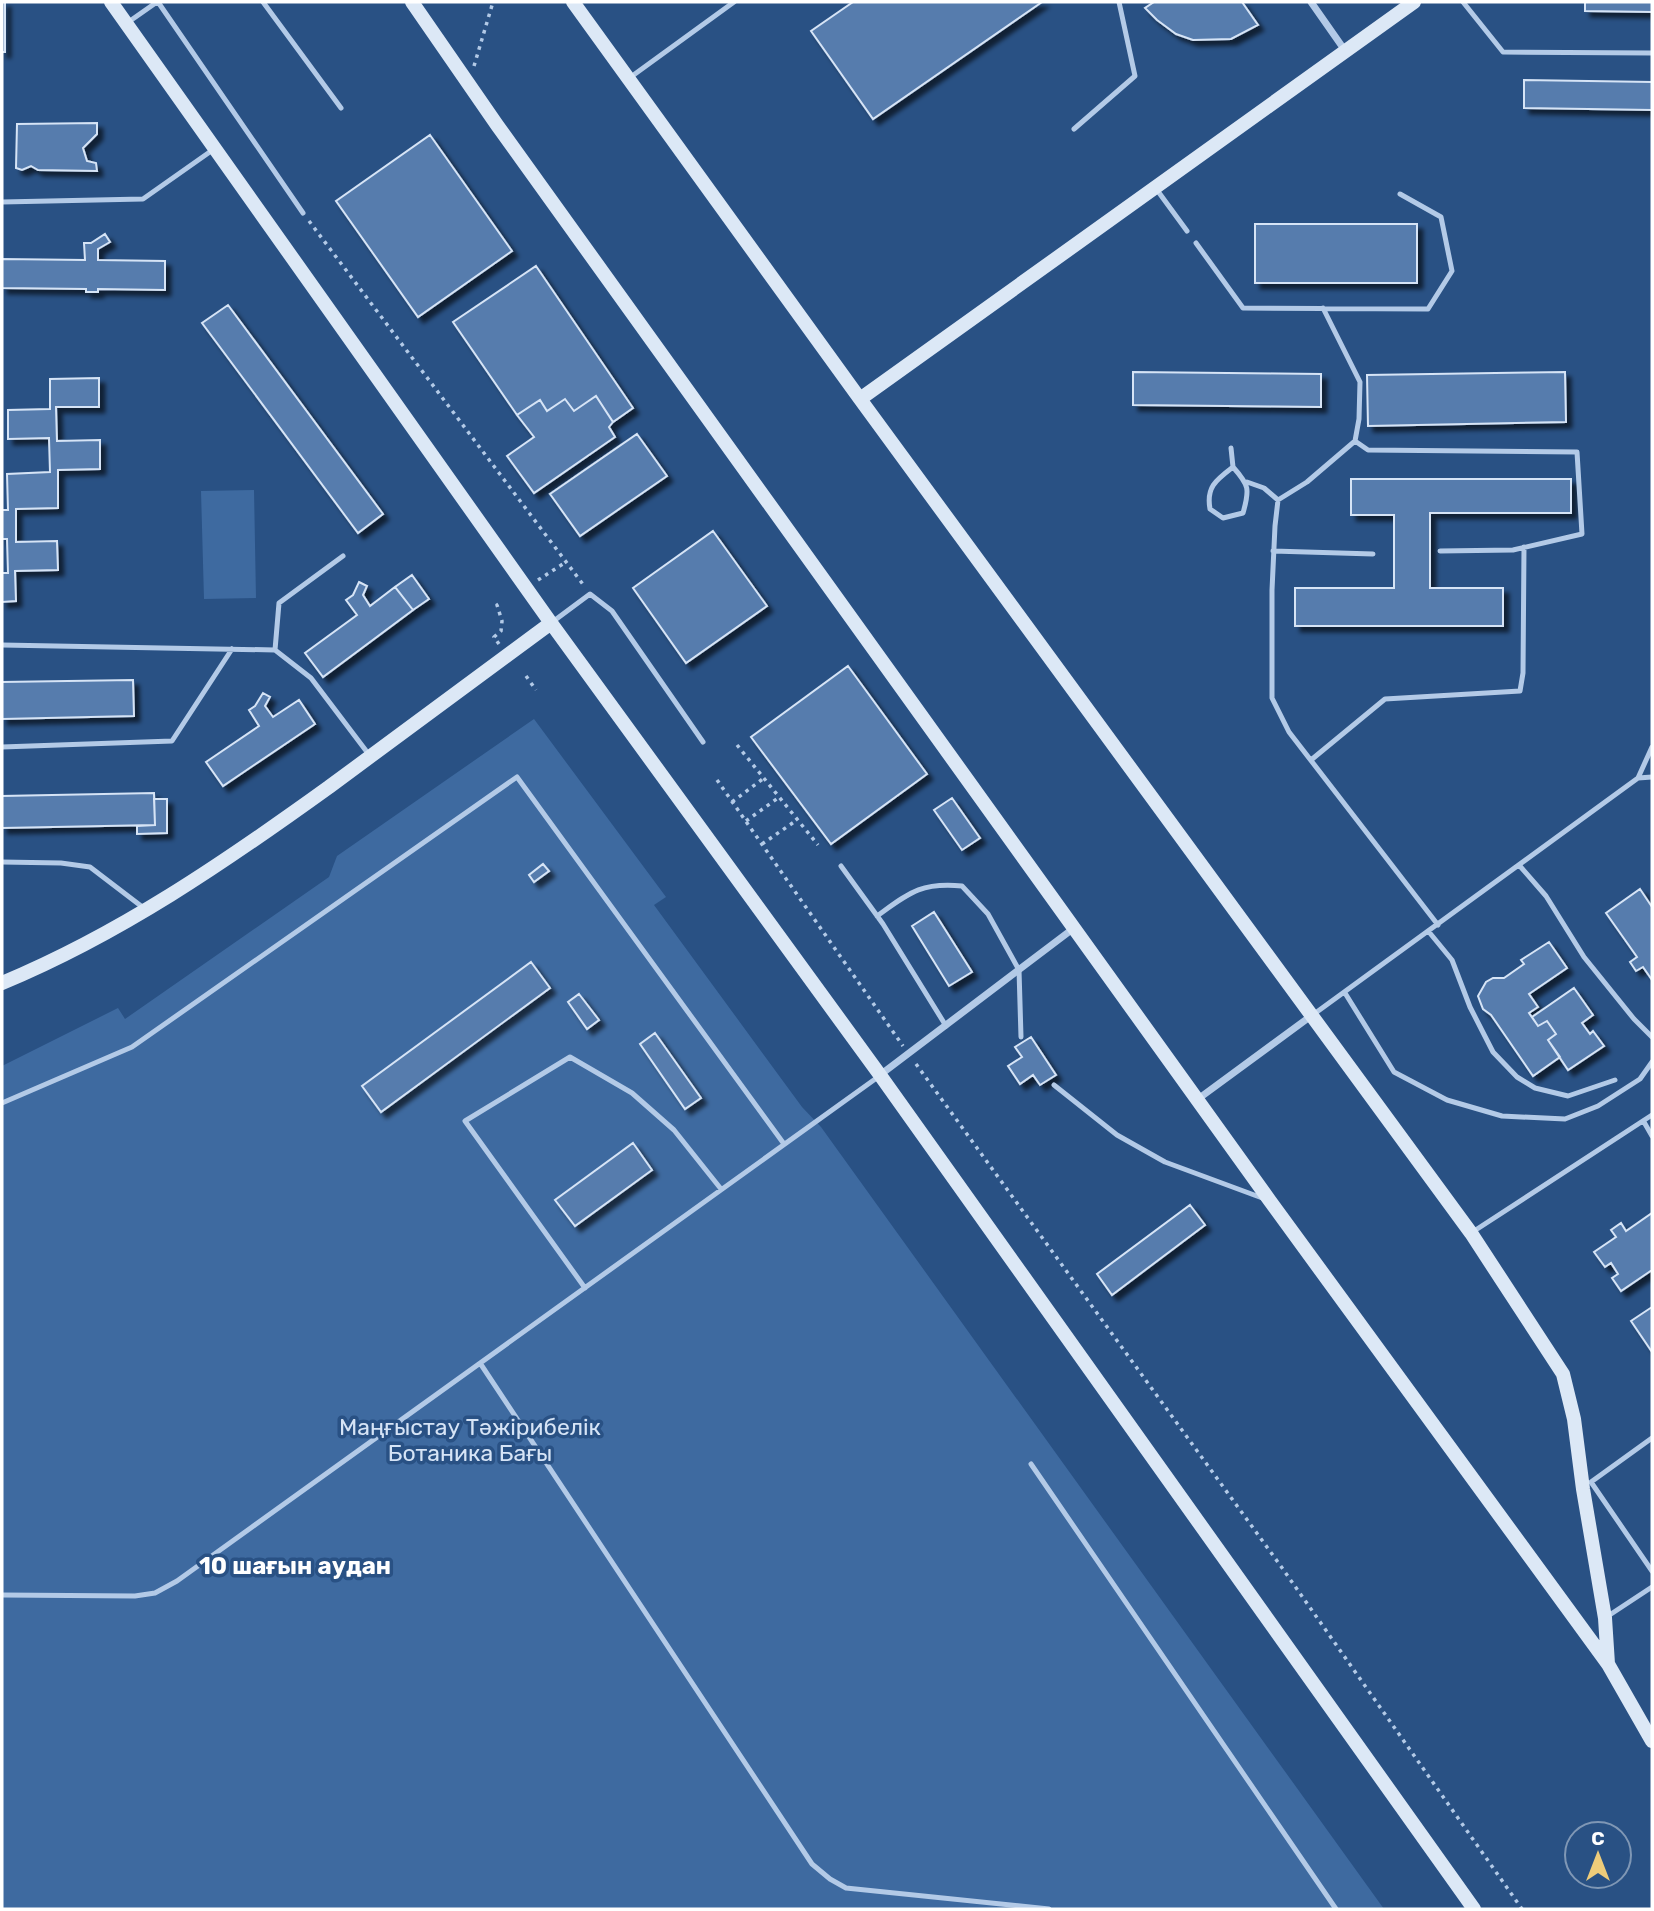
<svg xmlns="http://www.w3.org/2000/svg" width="1654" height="1911" viewBox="0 0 1654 1911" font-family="Rubik,sans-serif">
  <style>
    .green { fill: #3e6aa0 }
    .building { fill: #567cad; stroke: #d6e4f6; stroke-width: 2; filter: url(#shadow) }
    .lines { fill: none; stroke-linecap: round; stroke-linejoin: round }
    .path { stroke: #b3cae7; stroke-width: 3.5; stroke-dasharray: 3.5 5; stroke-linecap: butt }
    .lane { stroke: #b3cae7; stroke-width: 5 }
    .street { stroke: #b3cae7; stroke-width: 7 }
    .secondary { stroke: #dce8f6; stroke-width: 14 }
    .labels { text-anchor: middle; stroke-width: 7; stroke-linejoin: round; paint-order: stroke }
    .park-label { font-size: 23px; fill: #d6e4f6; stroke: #295184 }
    .neighbourhood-label { font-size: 24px; font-weight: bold; fill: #fff; stroke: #295184 }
  </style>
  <defs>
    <filter id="shadow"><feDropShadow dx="5.5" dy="5.5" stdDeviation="2" flood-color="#0009"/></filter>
  </defs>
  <rect width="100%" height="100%" fill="#295184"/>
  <!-- green -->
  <path class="green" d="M254,490l2,108 -52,1 -3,-108z
    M534,719l132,178 -12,8 148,202 19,20 563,782h-1382v-843l116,-58 7,11 204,-142 8,-21z"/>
  <!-- building -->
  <path class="building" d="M2,2h3v50h-3z
    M853,2h189l-169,117 -62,-88z
    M1154,2h88l16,23 -27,14 -38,1 -17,-6 -19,-14 -12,-12z
    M1585,2h67v10l-67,-1z
    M1524,80l128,2v28l-128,-2z
    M97,123v11l-14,14 4,13 9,2 1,8 -59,-1 -7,-4 -9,4 -6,-2 1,-44z
    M430,135l82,116 -94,66 -82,-116z
    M1255,224h162v59h-162z
    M105,234l5,8 -12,7v11l67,1v29l-67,-1v3h-12v-3l-84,-1v-29l83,1 -1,-17h7z
    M536,266l97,142 -20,14 -17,-26 -22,15 -9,-12 -18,12 -7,-11 -23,15 -64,-93z
    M228,305l155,209 -25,19 -156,-210z
    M1133,372l188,2v33l-188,-2z
    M1565,372l1,50 -198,4 -1,-51z
    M99,378v29h-43l1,34 43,-1v29l-42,1v38l-42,1v33l41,-1 1,29 -43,1 1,30 -14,1v-29h6l-1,-34h-5v-29h6l-1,-36 43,-2 -1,-34 -41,1v-29l42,-1v-30z
    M596,396l17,26 -4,5 6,10 -81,56 -27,-37 27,-19 -17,-22 23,-15 7,11 18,-12 9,12z
    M637,434l30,42 -87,60 -30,-42z
    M1351,479h220v34h-141v75h73v38h-208v-38h99v-73h-43z
    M713,531l54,75 -81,57 -53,-75z
    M412,575l17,24 -16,11 -18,-23z
    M359,582l8,4 -4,9 7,11 25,-19 18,23 -90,67 -18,-24 52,-38 -11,-15 7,-5z
    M848,666l79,108 -96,70 -80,-107z
    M133,680l1,36 -132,3v-37z
    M263,693l7,4 -5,9 8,11 26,-17 16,24 -92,62 -17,-24 53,-36 -10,-16 6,-4z
    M154,793l1,32 -153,3v-32z
    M952,798l28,40 -18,12 -28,-40z
    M154,799h13v34l-30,1v-8l18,-1z
    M543,864l6,7 -15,11 -5,-7z
    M1640,889l12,18v73l-9,-13 -7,4 -6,-9 7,-5 -31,-44z
    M934,912l38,60 -23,14 -37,-60z
    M1549,942l18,26 -38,26 9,13 -9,6 9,13 9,-5 9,13 -8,6 12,17 -27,19 -42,-61 -8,-6 -5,-13 8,-14 7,-4h11l20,-14 -3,-4z
    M531,962l19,26 -169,124 -19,-26z
    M1574,988l19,27 -11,8 8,11 3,-3 11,15 -36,24 -20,-30 8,-6 -9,-13 -9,5 -6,-9z
    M579,994l20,26 -12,9 -19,-27z
    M655,1033l46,65 -16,11 -45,-65z
    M1031,1037l25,38 -16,10 -7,-10 -13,9 -12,-18 14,-9 -7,-10z
    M633,1143l19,27 -77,56 -20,-26z
    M1190,1205l15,20 -93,70 -15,-21z
    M1652,1213v57l-31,21 -9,-13 6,-4 -7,-11 -6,4 -11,-15 22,-15 -5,-7 10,-7 5,8z
    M1652,1307v45l-21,-31z"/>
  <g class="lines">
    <!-- path -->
    <path class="path" d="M474,66l19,-64
      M309,221l276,366
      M538,580l28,-18
      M499,644l-5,-7 7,-6 1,-10 -5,-16 4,-2
      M526,676l10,14
      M737,745l81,100
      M717,780l186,266
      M732,802l32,-24
      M746,821l32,-23
      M762,844l35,-24
      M916,1064l364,501 242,344"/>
    <!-- lane -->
    <path class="lane" d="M158,2l145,211
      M263,2l78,106
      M1463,2l40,50 149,1
      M127,23l30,-21
      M628,79l106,-77
      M1074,129l61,-53 -16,-74
      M1157,190l30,41
      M2,202l141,-3 71,-50
      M1196,243l47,65 185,1 24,-38 -11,-54 -41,-23
      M1355,441l13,9 209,2 5,82 -69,16 -73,1
      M1231,448l2,19c-17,13 -27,20 -23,42l13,9 20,-5c7,-24 6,-28 -10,-46
      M1247,482l17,6 14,12 29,-18 48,-41 4,-22 1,-37 -37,-74
      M1278,500l-3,26 -3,64v108l17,34 149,193
      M1273,551l100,3
      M343,556l-64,47 -4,47 36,28 59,78
      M551,623l39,-29 22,17 91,131
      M2,645l273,5
      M2,747l170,-6 60,-92
      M1311,760l74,-61 135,-8 3,-18 1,-126
      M1638,778l14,-1
      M2,862l59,1 29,4 55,42
      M1519,865l27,31 38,61 50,62 18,18
      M841,866l42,58 63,102
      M877,916c32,-23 44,-34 85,-30l26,28 31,56 2,67
      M1429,932l23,28 18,47 23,45 24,25 18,11 33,8 47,-16
      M1345,993l49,79 53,28 55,16 63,3 33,-13 42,-27 12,-17
      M1314,1014l324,-236 14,-31
      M1054,1085l63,50 48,27 100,37
      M2,1103l130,-56 385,-270 267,367
      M1644,1122l8,14
      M1471,1233l181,-118
      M585,1288l-120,-167 105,-64 62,36 42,37 47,59
      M480,1363l332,501 18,15 16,9 203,21
      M1031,1464l305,445
      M1591,1482l61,89
      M1591,1482l61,-44
      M2,1595l133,1 20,-3 22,-12 701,-504
      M1608,1616l44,-29"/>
    <!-- street -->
    <path class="street" d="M1311,2l35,50
      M880,1075l194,-147
      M1198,1099l113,-83"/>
    <!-- secondary -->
    <path class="secondary" d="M111,2l440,621 329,452 594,834
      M412,2l85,123 773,1076 338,463 44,77
      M573,2l287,397 611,834 92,141 11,45 9,70 22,129 3,46
      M860,399l554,-397
      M2,983c118,-49 223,-121 327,-196 74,-55 148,-110 222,-164"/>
  </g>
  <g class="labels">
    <!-- park labels -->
    <g class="park-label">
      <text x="470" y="1435">Маңғыстау Тәжірибелік<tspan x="470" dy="26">Ботаника Бағы</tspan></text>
    </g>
    <!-- neighbourhood labels -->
    <g class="neighbourhood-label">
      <text x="295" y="1574">10 шағын аудан</text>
    </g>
  </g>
  <!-- border -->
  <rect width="1654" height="1911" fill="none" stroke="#ffffff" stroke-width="7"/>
  <!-- north arrow -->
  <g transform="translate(1598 1855)"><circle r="33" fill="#295184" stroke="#7f97b5" stroke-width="2"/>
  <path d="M0-5L12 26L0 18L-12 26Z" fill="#eecc7a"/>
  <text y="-10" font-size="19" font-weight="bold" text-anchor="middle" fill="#ffffff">С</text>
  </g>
</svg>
